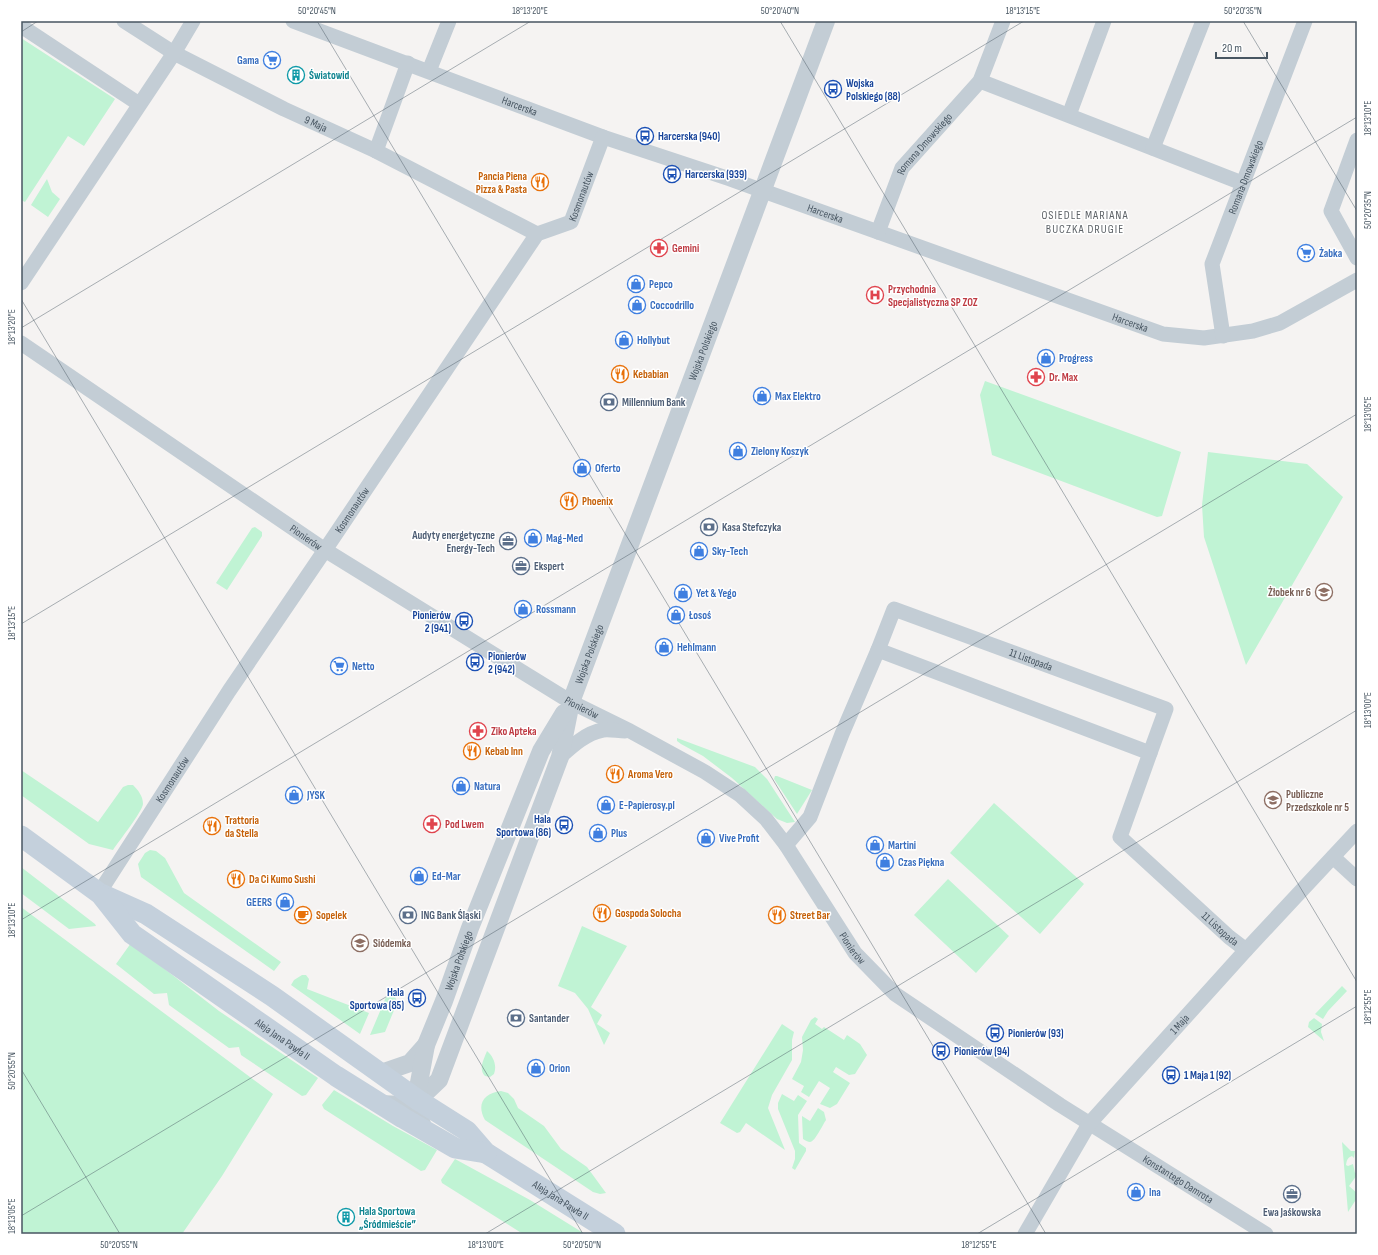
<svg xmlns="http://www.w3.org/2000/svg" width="1378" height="1255" viewBox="0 0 1378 1255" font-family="'Sofia Sans Condensed',sans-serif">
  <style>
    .green { fill: #c0f3d4 }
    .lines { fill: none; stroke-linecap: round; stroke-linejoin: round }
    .minor { stroke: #c3cdd5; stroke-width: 15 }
    .tertiary { stroke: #c3cdd5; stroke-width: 18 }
    .secondary { stroke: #c4d0dc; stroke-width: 21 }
    .ticks { fill: none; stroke: #485662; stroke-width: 1; stroke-opacity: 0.45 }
    .labels { text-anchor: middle; stroke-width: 3; stroke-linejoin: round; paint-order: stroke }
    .shop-label { font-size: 11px; font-weight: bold; fill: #366cbe; stroke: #fff; text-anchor: start }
    .culture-label { font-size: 11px; font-weight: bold; fill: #0d838f; stroke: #fff; text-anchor: start }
    .transit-label { font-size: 11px; font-weight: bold; fill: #164399; stroke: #fff; text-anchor: start }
    .street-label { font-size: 11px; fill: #485662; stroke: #fff }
    .food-label { font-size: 11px; font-weight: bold; fill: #c56008; stroke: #fff; text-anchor: start }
    .health-label { font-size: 11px; font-weight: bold; fill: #be3a42; stroke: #fff; text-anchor: start }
    .service-label { font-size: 11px; font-weight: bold; fill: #4e5e75; stroke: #fff; text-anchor: start }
    .education-label { font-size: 11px; font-weight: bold; fill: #785e54; stroke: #fff; text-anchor: start }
    .neighbourhood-label { font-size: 12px; letter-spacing: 1px; fill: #5e6368; stroke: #fff }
    .neatline { fill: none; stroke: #485662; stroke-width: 1.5 }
    .ticks-label { font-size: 10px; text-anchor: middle; fill: #485662 }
  </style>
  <rect width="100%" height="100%" fill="#f5f3f2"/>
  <!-- green -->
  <path class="green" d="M21,38l94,61 -31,47 -16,-10 -43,66 -4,-2z
    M47,179l5,13 8,7 -12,18 -17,-12z
    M985,381l196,71 -19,64 -5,1 -165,-62 -12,-60z
    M1208,452l99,12 36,33 -97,168 -42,-128 -2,-32z
    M255,527l7,5v4l-35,54 -11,-7 36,-55z
    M677,738l78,29 12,12 28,43 -8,1 -10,-4 -45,-41 -29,-22 -22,-12 -4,-3z
    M21,770l77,52 25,-35 5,-2h5c5,5 10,11 10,19 -1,8 -24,37 -30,46l-24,-6 -68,-49z
    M775,776h2l35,14 -15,24 -23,-35z
    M994,803l90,81 -44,50 -90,-81z
    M150,850l6,1 9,7 19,35 97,69 -7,9 -133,-94 -3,-13 7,-11z
    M21,867l74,57 1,2 -27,3 -48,-36z
    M948,879l61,57 -33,37 -62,-58z
    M21,907l252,187 -51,82 -40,58h-161z
    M582,926l45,20 -36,61 11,8 -5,9 13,9 -6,12 -16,-36 -13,-16 -17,-7z
    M131,943l88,68 99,67 -12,17 -4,1 -61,-41 -2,-8 -10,1 -60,-43 -2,-12 -13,1 -38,-30z
    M302,975h4l3,4 -2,10 62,24 -9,21 -69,-49 3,-5z
    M1342,986l5,5 -19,20 -5,8 -8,-5z
    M393,989l4,14 -12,29 -15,3 19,-45z
    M815,1017l3,2 -3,5 7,5 2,-2 20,13 3,-5 13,9 7,11 -12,19 -6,1 -13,-8 -3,5 17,11 -13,21 -7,4 -10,-4 10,-16 -11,-7 -10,16 -8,-5 3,-6 -12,-7 9,-17 2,-12 -1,-13 9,-17z
    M1314,1018l8,6 -1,8 3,9 -16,-14 1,-5z
    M782,1024l12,8 -2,8v20l-20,35 -4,13 17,42 -39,-27 -6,9 -3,1 -17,-10z
    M487,1051c7,6 10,15 7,23l-4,3 -5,-1c-7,-7 -1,-17 2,-25z
    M334,1090l59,36 44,24 -12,20 -4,1 -97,-62 -2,-4z
    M501,1091l7,2 6,6 4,9 26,18 17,23 26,18 19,26 -6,1 -7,-2 -108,-72c-9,-16 -1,-27 16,-29z
    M782,1094l12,7 4,-6 9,6 -9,14 1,28 7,5v3l-11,19 -3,-2 3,-9v-8l-17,-42v-6z
    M818,1108l6,4 2,8c-3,4 -11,22 -16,22 -2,0 -5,-2 -7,-3l-1,-22v-1l8,5z
    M1342,1142l9,9h4l-1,7 -2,-2c-5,2 -5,4 -6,9l2,1 5,-2 2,9 2,-1v3l-8,11 8,7v5l-9,14z
    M455,1159l75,41 55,34h-62l-81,-51 -1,-3z"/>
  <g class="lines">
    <!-- minor -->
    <g class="minor">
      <path id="s1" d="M124,21l50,32 110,56 92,42 32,-88"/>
      <path id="s2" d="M293,21l310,116 127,42 433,155 41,4 49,-7 27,-8 77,-43"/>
      <path d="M21,26l118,78"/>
      <path d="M429,71l20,-50"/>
      <path d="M980,81l262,102"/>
      <path d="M1069,115l35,-94"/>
      <path d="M1357,140l-26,71 26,47"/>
      <path d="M1153,148l50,-127"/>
      <path d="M376,151l161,83"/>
      <path id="s3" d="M878,232l24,-64 78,-87 23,-60"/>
      <path d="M21,283l153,-230 19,-32"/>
      <path id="s4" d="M1223,336l-11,-72 93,-243"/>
      <path id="s5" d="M21,343l304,207 246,152 59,29 75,41 35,23 26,24 20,26 69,108 40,41 165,111 206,129"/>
      <path id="s6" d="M878,650l16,-41 272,100 -16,44"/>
      <path d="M560,757c12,-11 26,-24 43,-27 7,-1 15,1 22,1"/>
      <path id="s7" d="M786,845l24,-28 32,-83 36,-84 272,103 -30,84 109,100 17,13"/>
      <path d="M1333,857l24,22"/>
      <path id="s8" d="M99,893l130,-202 96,-141 212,-316 34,-12 32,-85"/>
      <path id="s9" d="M1025,1234l64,-110 157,-174 111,-119"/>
    </g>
    <!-- tertiary -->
    <g class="tertiary">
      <path d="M381,1073l29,-10 16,-18"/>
      <path id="s10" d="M380,1104l22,1 16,-5 21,-20 121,-323 11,-55 255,-681"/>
      <path id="s11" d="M424,1130l-4,-12 -2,-30 8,-43 18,-44 26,-73 71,-177 23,-38"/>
    </g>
    <!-- secondary -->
    <g class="secondary">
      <path id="s12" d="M21,836l78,57 47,21 126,82 146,104 49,31 19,22 129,81"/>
      <path id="s13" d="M102,896l30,38 204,142 67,42 52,30 31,5"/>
    </g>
  </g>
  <!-- ticks -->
  <path class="ticks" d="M317,21l729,1213M780,21l577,961M1243,21l114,190M21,32l17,-11M21,299l562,935M21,328l510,-307M21,624l1003,-603M21,920l1336,-803M21,1069l99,165M21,1216l1336,-802M485,1234l872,-524M977,1234l380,-228"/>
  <!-- icons -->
  <defs>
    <g id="supermarket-ring" transform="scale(0.9)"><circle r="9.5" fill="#fff" stroke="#3f7fe0" stroke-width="1.5"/><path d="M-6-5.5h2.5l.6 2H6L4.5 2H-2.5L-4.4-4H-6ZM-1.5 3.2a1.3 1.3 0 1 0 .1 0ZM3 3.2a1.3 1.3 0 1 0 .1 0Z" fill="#3f7fe0"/></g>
    <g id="building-ring" transform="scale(0.9)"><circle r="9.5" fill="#fff" stroke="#0f9aa8" stroke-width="1.5"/><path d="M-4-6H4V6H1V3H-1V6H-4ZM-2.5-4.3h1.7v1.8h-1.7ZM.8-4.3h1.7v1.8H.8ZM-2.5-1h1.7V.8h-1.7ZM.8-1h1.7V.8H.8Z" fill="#0f9aa8"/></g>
    <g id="bus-ring" transform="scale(0.9)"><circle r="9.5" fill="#fff" stroke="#1a4fb4" stroke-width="1.5"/><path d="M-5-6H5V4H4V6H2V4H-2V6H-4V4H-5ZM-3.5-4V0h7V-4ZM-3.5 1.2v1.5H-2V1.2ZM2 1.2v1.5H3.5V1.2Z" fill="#1a4fb4"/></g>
    <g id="restaurant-ring" transform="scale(0.9)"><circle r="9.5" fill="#fff" stroke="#e8710a" stroke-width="1.5"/><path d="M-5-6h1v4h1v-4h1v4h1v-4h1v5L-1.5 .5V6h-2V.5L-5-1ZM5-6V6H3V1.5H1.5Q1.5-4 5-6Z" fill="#e8710a"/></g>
    <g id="pharmacy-ring" transform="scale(0.9)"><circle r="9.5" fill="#fff" stroke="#e0444e" stroke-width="1.5"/><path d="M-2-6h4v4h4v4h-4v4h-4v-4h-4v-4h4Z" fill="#e0444e"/></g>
    <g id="shop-ring" transform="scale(0.9)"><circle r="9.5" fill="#fff" stroke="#3f7fe0" stroke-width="1.5"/><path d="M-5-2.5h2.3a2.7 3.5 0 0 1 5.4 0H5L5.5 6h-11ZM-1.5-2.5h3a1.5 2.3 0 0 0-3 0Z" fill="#3f7fe0"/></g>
    <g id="hospital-ring" transform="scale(0.9)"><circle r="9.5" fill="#fff" stroke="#e0444e" stroke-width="1.5"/><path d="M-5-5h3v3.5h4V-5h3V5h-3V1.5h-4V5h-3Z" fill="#e0444e"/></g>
    <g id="bank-ring" transform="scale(0.9)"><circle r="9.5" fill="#fff" stroke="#5c6f8a" stroke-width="1.5"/><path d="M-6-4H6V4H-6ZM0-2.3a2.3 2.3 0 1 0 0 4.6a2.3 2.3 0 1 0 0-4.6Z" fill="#5c6f8a"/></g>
    <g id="office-ring" transform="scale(0.9)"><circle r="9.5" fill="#fff" stroke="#5c6f8a" stroke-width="1.5"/><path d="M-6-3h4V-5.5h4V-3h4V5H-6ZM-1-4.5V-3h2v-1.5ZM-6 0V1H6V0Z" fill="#5c6f8a"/></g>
    <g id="school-ring" transform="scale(0.9)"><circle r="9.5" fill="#fff" stroke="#8d6e63" stroke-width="1.5"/><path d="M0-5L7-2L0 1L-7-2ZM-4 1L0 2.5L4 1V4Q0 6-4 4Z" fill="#8d6e63"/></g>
    <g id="cafe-ring" transform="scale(0.9)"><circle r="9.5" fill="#fff" stroke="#e8710a" stroke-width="1.5"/><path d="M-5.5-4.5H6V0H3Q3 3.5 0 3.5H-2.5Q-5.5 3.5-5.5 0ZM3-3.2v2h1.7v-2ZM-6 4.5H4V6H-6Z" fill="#e8710a"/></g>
  </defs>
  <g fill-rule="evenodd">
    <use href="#supermarket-ring" x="272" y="60"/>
    <use href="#building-ring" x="296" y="75"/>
    <use href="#bus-ring" x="833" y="89"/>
    <use href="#bus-ring" x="645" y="136"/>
    <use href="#bus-ring" x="672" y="174"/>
    <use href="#restaurant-ring" x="540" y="182"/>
    <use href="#pharmacy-ring" x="659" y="248"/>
    <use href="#supermarket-ring" x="1306" y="253"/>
    <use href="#shop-ring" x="636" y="284"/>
    <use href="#hospital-ring" x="875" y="295"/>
    <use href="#shop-ring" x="637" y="305"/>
    <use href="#shop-ring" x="624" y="340"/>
    <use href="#shop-ring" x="1046" y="358"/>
    <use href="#restaurant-ring" x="620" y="374"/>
    <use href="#pharmacy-ring" x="1036" y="377"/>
    <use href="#shop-ring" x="762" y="396"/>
    <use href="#bank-ring" x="609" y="402"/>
    <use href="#shop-ring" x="738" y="451"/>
    <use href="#shop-ring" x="582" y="468"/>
    <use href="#restaurant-ring" x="569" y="501"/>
    <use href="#bank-ring" x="709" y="527"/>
    <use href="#shop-ring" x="533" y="538"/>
    <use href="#office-ring" x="508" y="541"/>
    <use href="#shop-ring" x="699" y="551"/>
    <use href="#office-ring" x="521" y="566"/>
    <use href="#school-ring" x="1324" y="592"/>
    <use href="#shop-ring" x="683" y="593"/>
    <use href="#shop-ring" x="523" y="609"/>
    <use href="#shop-ring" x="676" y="615"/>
    <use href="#bus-ring" x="464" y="621"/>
    <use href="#shop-ring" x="664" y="647"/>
    <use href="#bus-ring" x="475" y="662"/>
    <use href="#supermarket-ring" x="339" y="666"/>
    <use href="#pharmacy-ring" x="478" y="731"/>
    <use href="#restaurant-ring" x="472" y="751"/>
    <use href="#restaurant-ring" x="615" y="774"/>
    <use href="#shop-ring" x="461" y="786"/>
    <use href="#shop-ring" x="294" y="795"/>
    <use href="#school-ring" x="1273" y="800"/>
    <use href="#shop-ring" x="606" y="805"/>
    <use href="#pharmacy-ring" x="432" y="824"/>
    <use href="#bus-ring" x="564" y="825"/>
    <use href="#restaurant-ring" x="212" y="826"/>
    <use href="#shop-ring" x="598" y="833"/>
    <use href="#shop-ring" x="706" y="838"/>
    <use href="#shop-ring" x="875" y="845"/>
    <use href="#shop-ring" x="885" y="862"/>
    <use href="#shop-ring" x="419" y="876"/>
    <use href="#restaurant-ring" x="236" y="879"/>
    <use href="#shop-ring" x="285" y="902"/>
    <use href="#restaurant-ring" x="602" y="913"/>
    <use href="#cafe-ring" x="303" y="915"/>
    <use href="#bank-ring" x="408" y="915"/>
    <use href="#restaurant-ring" x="777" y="915"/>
    <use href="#school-ring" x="360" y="943"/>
    <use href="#bus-ring" x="417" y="998"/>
    <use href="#bank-ring" x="516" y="1018"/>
    <use href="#bus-ring" x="995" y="1033"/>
    <use href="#bus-ring" x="941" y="1051"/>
    <use href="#shop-ring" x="536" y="1068"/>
    <use href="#bus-ring" x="1171" y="1075"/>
    <use href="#shop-ring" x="1136" y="1192"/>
    <use href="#office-ring" x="1292" y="1194"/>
    <use href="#building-ring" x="346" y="1217"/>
  </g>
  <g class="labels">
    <!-- shop labels -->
    <g class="shop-label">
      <text x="259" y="64" text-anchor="end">Gama</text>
      <text x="1319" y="257">Żabka</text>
      <text x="649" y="288">Pepco</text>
      <text x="650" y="309">Coccodrillo</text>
      <text x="637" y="344">Hollybut</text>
      <text x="1059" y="362">Progress</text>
      <text x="775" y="400">Max Elektro</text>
      <text x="751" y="455">Zielony Koszyk</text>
      <text x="595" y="472">Oferto</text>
      <text x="546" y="542">Mag-Med</text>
      <text x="712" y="555">Sky-Tech</text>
      <text x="696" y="597">Yet &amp; Yego</text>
      <text x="536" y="613">Rossmann</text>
      <text x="689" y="619">Łosoś</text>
      <text x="677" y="651">Hehlmann</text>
      <text x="352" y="670">Netto</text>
      <text x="474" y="790">Natura</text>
      <text x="307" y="799">JYSK</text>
      <text x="619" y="809">E-Papierosy.pl</text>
      <text x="611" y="837">Plus</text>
      <text x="719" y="842">Vive Profit</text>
      <text x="888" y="849">Martini</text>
      <text x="898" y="866">Czas Piękna</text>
      <text x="432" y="880">Ed-Mar</text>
      <text x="272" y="906" text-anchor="end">GEERS</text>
      <text x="549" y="1072">Orion</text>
      <text x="1149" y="1196">Ina</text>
    </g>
    <!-- culture labels -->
    <g class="culture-label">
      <text x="309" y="79">Światowid</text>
      <text x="359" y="1215">Hala Sportowa<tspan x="359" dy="13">„Śródmieście”</tspan></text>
    </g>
    <!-- transit labels -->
    <g class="transit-label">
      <text x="846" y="87">Wojska<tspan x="846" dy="13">Polskiego (88)</tspan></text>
      <text x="658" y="140">Harcerska (940)</text>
      <text x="685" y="178">Harcerska (939)</text>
      <text x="451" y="619" text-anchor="end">Pionierów<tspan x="451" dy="13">2 (941)</tspan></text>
      <text x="488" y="660">Pionierów<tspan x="488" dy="13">2 (942)</tspan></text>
      <text x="551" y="823" text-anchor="end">Hala<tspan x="551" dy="13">Sportowa (86)</tspan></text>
      <text x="404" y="996" text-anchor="end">Hala<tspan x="404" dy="13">Sportowa (85)</tspan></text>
      <text x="1008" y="1037">Pionierów (93)</text>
      <text x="954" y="1055">Pionierów (94)</text>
      <text x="1184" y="1079">1 Maja 1 (92)</text>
    </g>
    <!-- street labels -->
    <g class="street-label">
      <text dy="4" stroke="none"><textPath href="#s2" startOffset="242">Harcerska</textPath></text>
      <text dy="4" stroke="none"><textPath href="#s1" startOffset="218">9 Maja</textPath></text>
      <text dy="4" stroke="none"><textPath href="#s3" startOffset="101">Romana Dmowskiego</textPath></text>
      <text dy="4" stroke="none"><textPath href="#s4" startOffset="166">Romana Dmowskiego</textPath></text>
      <text dy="4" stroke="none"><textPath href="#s8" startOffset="855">Kosmonautów</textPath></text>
      <text dy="4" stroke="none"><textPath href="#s2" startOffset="566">Harcerska</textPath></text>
      <text dy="4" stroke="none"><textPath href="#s2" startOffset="890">Harcerska</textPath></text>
      <text dy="4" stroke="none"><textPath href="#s10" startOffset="844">Wojska Polskiego</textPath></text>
      <text dy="4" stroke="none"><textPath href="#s8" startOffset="459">Kosmonautów</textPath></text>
      <text dy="4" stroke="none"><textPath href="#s5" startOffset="345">Pionierów</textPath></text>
      <text dy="4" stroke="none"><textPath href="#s10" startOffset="520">Wojska Polskiego</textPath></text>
      <text dy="4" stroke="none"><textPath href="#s6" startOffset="190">11 Listopada</textPath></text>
      <text dy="4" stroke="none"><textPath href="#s5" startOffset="669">Pionierów</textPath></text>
      <text dy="4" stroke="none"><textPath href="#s8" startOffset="135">Kosmonautów</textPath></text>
      <text dy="4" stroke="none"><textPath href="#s7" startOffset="733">11 Listopada</textPath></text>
      <text dy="4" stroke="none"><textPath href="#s5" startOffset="1041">Pionierów</textPath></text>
      <text dy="4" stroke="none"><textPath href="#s11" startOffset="177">Wojska Polskiego</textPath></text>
      <text dy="4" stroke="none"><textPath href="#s9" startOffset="262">1 Maja</textPath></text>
      <text dy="4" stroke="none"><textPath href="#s13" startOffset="232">Aleja Jana Pawła II</textPath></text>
      <text dy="4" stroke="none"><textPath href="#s5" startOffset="1442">Konstantego Damrota</textPath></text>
      <text dy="4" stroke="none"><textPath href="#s12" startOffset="653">Aleja Jana Pawła II</textPath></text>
    </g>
    <!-- food labels -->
    <g class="food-label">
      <text x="527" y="180" text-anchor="end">Pancia Piena<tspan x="527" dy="13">Pizza &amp; Pasta</tspan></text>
      <text x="633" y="378">Kebabian</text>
      <text x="582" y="505">Phoenix</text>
      <text x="485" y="755">Kebab Inn</text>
      <text x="628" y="778">Aroma Vero</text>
      <text x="225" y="824">Trattoria<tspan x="225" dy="13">da Stella</tspan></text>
      <text x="249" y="883">Da Ci Kumo Sushi</text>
      <text x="615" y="917">Gospoda Solocha</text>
      <text x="316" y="919">Sopelek</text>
      <text x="790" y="919">Street Bar</text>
    </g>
    <!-- health labels -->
    <g class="health-label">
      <text x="672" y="252">Gemini</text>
      <text x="888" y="293">Przychodnia<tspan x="888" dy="13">Specjalistyczna SP ZOZ</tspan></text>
      <text x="1049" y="381">Dr. Max</text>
      <text x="491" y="735">Ziko Apteka</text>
      <text x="445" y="828">Pod Lwem</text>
    </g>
    <!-- service labels -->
    <g class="service-label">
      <text x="622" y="406">Millennium Bank</text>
      <text x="722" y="531">Kasa Stefczyka</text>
      <text x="495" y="539" text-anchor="end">Audyty energetyczne<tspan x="495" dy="13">Energy-Tech</tspan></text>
      <text x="534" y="570">Ekspert</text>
      <text x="421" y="919">ING Bank Śląski</text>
      <text x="529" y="1022">Santander</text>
      <text x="1292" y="1216" text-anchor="middle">Ewa Jaśkowska</text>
    </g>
    <!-- education labels -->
    <g class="education-label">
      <text x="1311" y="596" text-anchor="end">Żłobek nr 6</text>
      <text x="1286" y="798">Publiczne<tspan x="1286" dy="13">Przedszkole nr 5</tspan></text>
      <text x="373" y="947">Siódemka</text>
    </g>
    <!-- neighbourhood labels -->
    <g class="neighbourhood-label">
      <text x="1085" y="219">OSIEDLE MARIANA<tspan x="1085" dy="14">BUCZKA DRUGIE</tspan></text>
    </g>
  </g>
  <!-- border -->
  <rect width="1378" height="1255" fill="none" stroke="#ffffff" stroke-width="44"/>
  <!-- scale -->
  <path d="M1216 52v6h51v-6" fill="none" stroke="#485662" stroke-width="2"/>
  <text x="1222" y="52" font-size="12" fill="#485662" stroke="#ffffff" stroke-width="3" paint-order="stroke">20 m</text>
  <rect x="22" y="22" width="1334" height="1211" class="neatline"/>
  <g class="ticks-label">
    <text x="317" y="14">50°20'45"N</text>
    <text x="530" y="14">18°13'20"E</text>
    <text x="780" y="14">50°20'40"N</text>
    <text x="1023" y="14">18°13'15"E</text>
    <text x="1243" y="14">50°20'35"N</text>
    <text transform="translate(1367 118) rotate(-90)" y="4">18°13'10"E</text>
    <text transform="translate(1367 210) rotate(-90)" y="4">50°20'35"N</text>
    <text transform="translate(11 327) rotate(-90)" y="4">18°13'20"E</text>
    <text transform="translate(1367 414) rotate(-90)" y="4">18°13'05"E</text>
    <text transform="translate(11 623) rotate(-90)" y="4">18°13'15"E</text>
    <text transform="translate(1367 710) rotate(-90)" y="4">18°13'00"E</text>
    <text transform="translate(11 920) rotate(-90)" y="4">18°13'10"E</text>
    <text transform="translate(1367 1007) rotate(-90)" y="4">18°12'55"E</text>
    <text transform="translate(11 1071) rotate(-90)" y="4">50°20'55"N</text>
    <text transform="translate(11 1216) rotate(-90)" y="4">18°13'05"E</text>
    <text x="119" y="1248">50°20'55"N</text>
    <text x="486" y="1248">18°13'00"E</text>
    <text x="582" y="1248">50°20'50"N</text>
    <text x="979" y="1248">18°12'55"E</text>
  </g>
</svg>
